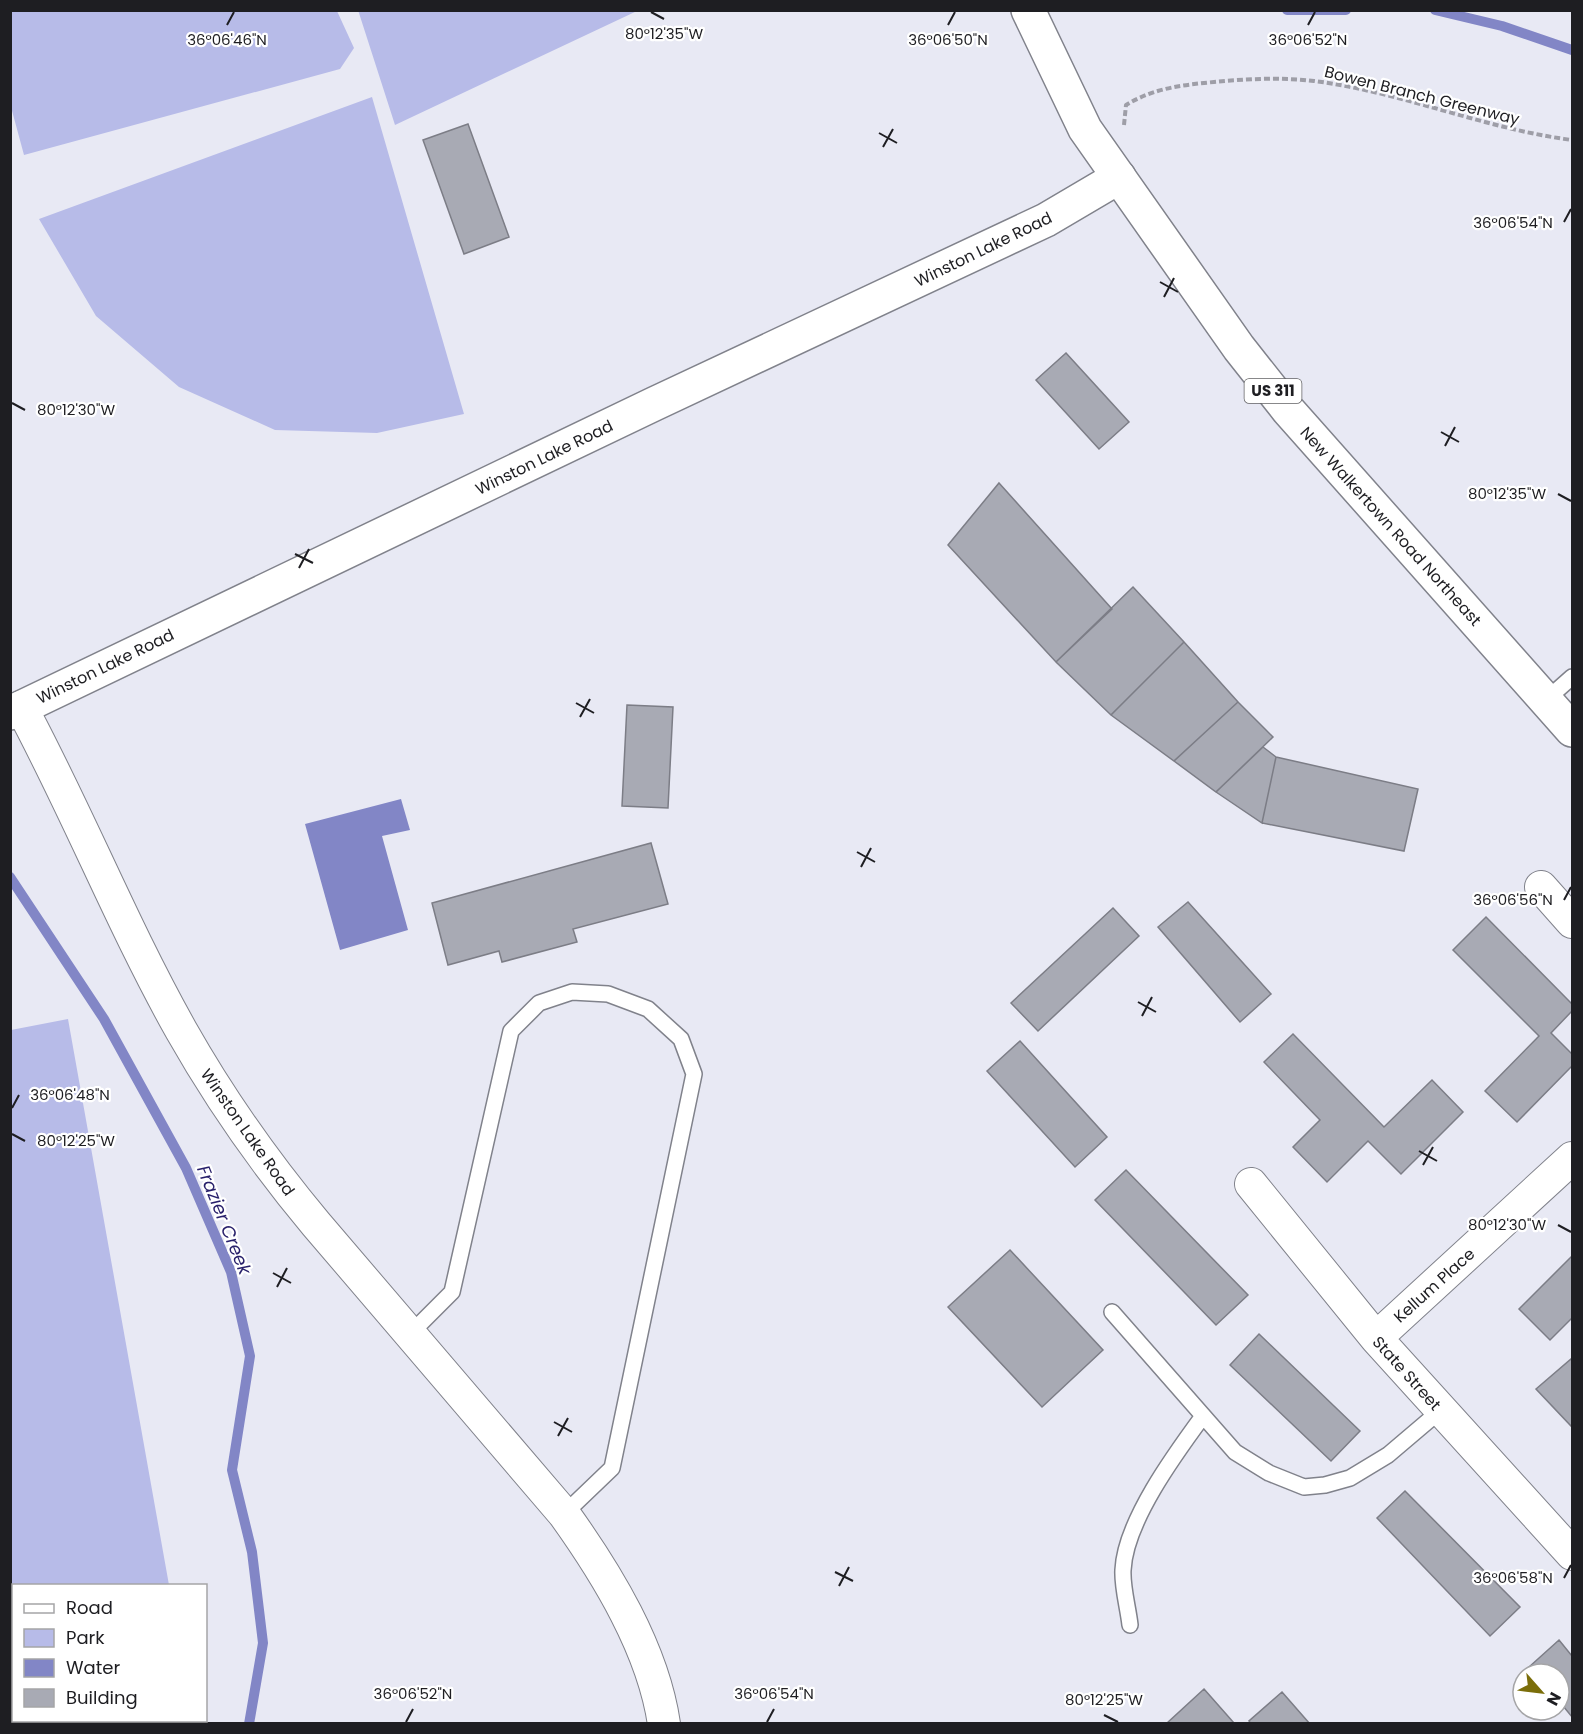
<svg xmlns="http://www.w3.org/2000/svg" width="1583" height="1734" viewBox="0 0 1583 1734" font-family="Poppins,sans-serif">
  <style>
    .green { fill: #b7bbe8 }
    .water { fill: #8286c6 }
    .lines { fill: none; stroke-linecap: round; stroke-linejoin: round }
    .stream { stroke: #8286c6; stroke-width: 10 }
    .building { fill: #a8aab4; stroke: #7c7d86; stroke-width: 1.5 }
    .service-casing { stroke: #80828b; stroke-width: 18 }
    .minor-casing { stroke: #80828b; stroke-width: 34 }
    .tertiary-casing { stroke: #80828b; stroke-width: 36 }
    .primary-casing { stroke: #80828b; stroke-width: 36 }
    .path { stroke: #9e9ea7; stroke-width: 4; stroke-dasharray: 6 3; stroke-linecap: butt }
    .service { stroke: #fff; stroke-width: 15 }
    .minor { stroke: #fff; stroke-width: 32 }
    .tertiary { stroke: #fff; stroke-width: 33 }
    .primary { stroke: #fff; stroke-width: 33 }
    .ticks { fill: none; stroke: #1e1e22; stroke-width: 2 }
    .labels { text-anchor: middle; stroke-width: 4.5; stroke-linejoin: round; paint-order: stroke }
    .shield { fill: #fff; stroke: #626264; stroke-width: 1.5 }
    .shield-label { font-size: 15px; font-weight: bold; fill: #1e1e22 }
    .street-label { font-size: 16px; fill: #1e1e22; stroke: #fff }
    .water-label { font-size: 18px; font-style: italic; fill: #271f6a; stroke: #fff }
    .ticks-label { font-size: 15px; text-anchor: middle; fill: #1e1e22; stroke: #fff; stroke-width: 4.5; stroke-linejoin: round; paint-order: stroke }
  </style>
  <rect width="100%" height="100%" fill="#e8e9f4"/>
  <!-- green -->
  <path class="green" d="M358,10h279v1l-242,114z
    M10,11h327l17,37 -14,21 -316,86 -13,-48z
    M372,97l92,317 -87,19 -102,-3 -96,-43 -83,-71 -57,-97z
    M68,1019l101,566 -155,1 -1,40 -2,1v-597z"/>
  <!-- water -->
  <path class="water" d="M401,799l9,31 -28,6 26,94 -68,20 -35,-126z"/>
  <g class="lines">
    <!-- stream -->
    <path class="stream" d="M1287,10h59
      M1435,10l67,16 70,24
      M10,877l94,142 82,149 45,104 19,84 -18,114 20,82 11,91 -14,81"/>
  </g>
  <!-- building -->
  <path class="building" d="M468,124l41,113 -45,17 -41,-114z
    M1066,353l63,69 -30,27 -63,-69z
    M999,483l113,126 -56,53 -108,-117z
    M1133,587l51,55 -73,73 -55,-53z
    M1184,642l54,60 -64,59 -63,-46z
    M1238,702l35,35 -57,55 -42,-31z
    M627,705l46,2 -5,101 -46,-2z
    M1263,747l13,10 -14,66 -46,-31z
    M1276,757l142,32 -14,62 -142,-28z
    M651,843l17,61 -95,25 4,13 -75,20 -3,-11 -51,14 -16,-62z
    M1188,902l83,92 -31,28 -82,-95z
    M1113,908l26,28 -101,95 -27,-28z
    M1486,917l86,87v7l-21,22 21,21v12l-55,56 -32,-31 54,-55 -86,-86z
    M1293,1034l91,93 48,-47 31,32 -62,62 -33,-33 -41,41 -34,-35 27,-27 -56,-58z
    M1020,1041l87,96 -32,30 -88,-96z
    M1126,1170l122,125 -32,30 -121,-125z
    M1010,1250l93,100 -61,57 -94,-100z
    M1572,1256v62l-22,22 -31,-31z
    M1259,1334l101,97 -29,30 -101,-96z
    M1571,1359l1,2v66l-36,-38z
    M1405,1491l115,116 -30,29 -113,-118z
    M1559,1640l13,16v61l-13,-16v-27h-24l-6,-7z
    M1204,1689l30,34 -68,1z
    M1282,1692l28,32h-59l-2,-3z"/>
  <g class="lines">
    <!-- service casing -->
    <g class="service-casing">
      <path id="service" d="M1546,700l26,-23
        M1112,1312l123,140 34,21 35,14 21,-2 25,-7 38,-23 53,-45
        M411,1333l41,-41 59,-261 28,-28 33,-11 36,2 40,15 33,30 13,35 -82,394 -48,46
        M1130,1625c-2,-18 -8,-38 -7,-55 2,-48 52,-116 80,-154"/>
    </g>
    <!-- minor casing -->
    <g class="minor-casing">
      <path id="minor" d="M21,707c57,106 101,218 160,323 39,69 84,133 135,194l248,290c43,60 89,135 100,210
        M1541,887l31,35
        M1251,1184l125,154 196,216
        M1376,1338l196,-180"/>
    </g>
    <!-- tertiary casing -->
    <g class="tertiary-casing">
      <path id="tertiary" d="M10,713l644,-309 392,-184 73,-43"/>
    </g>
    <!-- primary casing -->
    <g class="primary-casing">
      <path id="primary" d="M1028,10l57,119 154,219 49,62 284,320"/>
    </g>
    <!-- path -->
    <path class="path" d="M1124,125l2,-20c28,-17 56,-20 88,-23 32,-3 67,-5 100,-1 88,11 171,48 258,59"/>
    <!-- service -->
    <use href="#service" class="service"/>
    <!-- minor -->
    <use href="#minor" class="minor"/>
    <!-- tertiary -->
    <use href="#tertiary" class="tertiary"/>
    <!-- primary -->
    <use href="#primary" class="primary"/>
  </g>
  <!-- ticks -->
  <path class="ticks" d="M651,12l13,7M227,25l7,-13M948,25l7,-13M1308,25l7,-13M879,133l18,10M883,147l10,-18M1564,222l7,-13M1160,282l18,10M1164,297l10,-19M12,403l13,7M1441,432l18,10M1445,446l10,-19M1558,494l13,7M295,554l18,9M299,568l10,-19M576,703l18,10M580,717l10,-18M857,852l18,10M861,867l10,-19M1564,900l7,-13M1138,1002l18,10M1142,1016l10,-19M12,1108l7,-13M12,1134l13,7M1419,1151l18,10M1423,1165l10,-18M1558,1225l13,7M273,1273l18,10M277,1287l10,-19M554,1422l18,10M558,1436l10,-18M835,1572l18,9M1564,1578l7,-13M839,1586l10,-19M1104,1715l14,7M406,1722l7,-13M767,1722l7,-13"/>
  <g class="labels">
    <!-- shield labels -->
    <rect class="shield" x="1244.5" y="379" width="57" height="24" rx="4.5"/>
    <g class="shield-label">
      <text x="1273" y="396">US 311</text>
    </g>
    <!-- street labels -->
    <g class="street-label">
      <text transform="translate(1422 95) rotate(14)" y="6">Bowen Branch Greenway</text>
      <text transform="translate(983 249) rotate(-26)" y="6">Winston Lake Road</text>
      <text transform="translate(544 457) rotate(-26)" y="6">Winston Lake Road</text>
      <text transform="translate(1391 526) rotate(48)" y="6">New Walkertown Road Northeast</text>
      <text transform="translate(105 666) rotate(-26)" y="6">Winston Lake Road</text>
      <text transform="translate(248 1132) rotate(55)" y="6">Winston Lake Road</text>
      <text transform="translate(1434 1285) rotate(-42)" y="6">Kellum Place</text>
      <text transform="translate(1407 1373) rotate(48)" y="6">State Street</text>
    </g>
    <!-- water labels -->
    <g class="water-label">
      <text transform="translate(224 1220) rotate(68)" y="6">Frazier Creek</text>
    </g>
  </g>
  <g class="ticks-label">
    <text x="664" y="39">80°12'35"W</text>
    <text x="227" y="45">36°06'46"N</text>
    <text x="948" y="45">36°06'50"N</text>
    <text x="1308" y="45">36°06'52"N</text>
    <text x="1513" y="228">36°06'54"N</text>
    <text x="76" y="415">80°12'30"W</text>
    <text x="1507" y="499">80°12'35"W</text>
    <text x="1513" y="905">36°06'56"N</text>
    <text x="70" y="1100">36°06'48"N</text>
    <text x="76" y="1146">80°12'25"W</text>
    <text x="1507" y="1230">80°12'30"W</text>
    <text x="1513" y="1583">36°06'58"N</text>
    <text x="413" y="1699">36°06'52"N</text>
    <text x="774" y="1699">36°06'54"N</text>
    <text x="1104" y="1705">80°12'25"W</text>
  </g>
  <!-- border -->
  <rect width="1583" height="1734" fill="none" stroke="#1e1e22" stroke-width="24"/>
  <!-- legend -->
  <rect x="12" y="1584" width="195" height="138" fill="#ffffff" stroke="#a5a5a7" stroke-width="1.5"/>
  <rect x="24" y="1604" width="30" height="9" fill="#ffffff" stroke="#a5a5a7" stroke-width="1.5"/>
  <text x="66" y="1614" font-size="18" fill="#1e1e22">Road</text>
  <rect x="24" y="1629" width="30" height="18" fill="#b7bbe8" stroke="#a5a5a7" stroke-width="1.5"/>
  <text x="66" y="1644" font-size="18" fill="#1e1e22">Park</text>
  <rect x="24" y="1659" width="30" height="18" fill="#8286c6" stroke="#a5a5a7" stroke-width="1.5"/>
  <text x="66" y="1674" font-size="18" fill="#1e1e22">Water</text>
  <rect x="24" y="1689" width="30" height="18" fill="#a8aab4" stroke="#a5a5a7" stroke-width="1.5"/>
  <text x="66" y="1704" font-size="18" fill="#1e1e22">Building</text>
  <!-- north arrow -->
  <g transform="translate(1541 1692) rotate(118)"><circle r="28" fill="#ffffff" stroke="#a5a5a7" stroke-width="1.5"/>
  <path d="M0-4.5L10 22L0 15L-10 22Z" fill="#7b6e0a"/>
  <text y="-9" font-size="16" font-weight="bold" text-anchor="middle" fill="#1e1e22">N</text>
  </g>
</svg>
